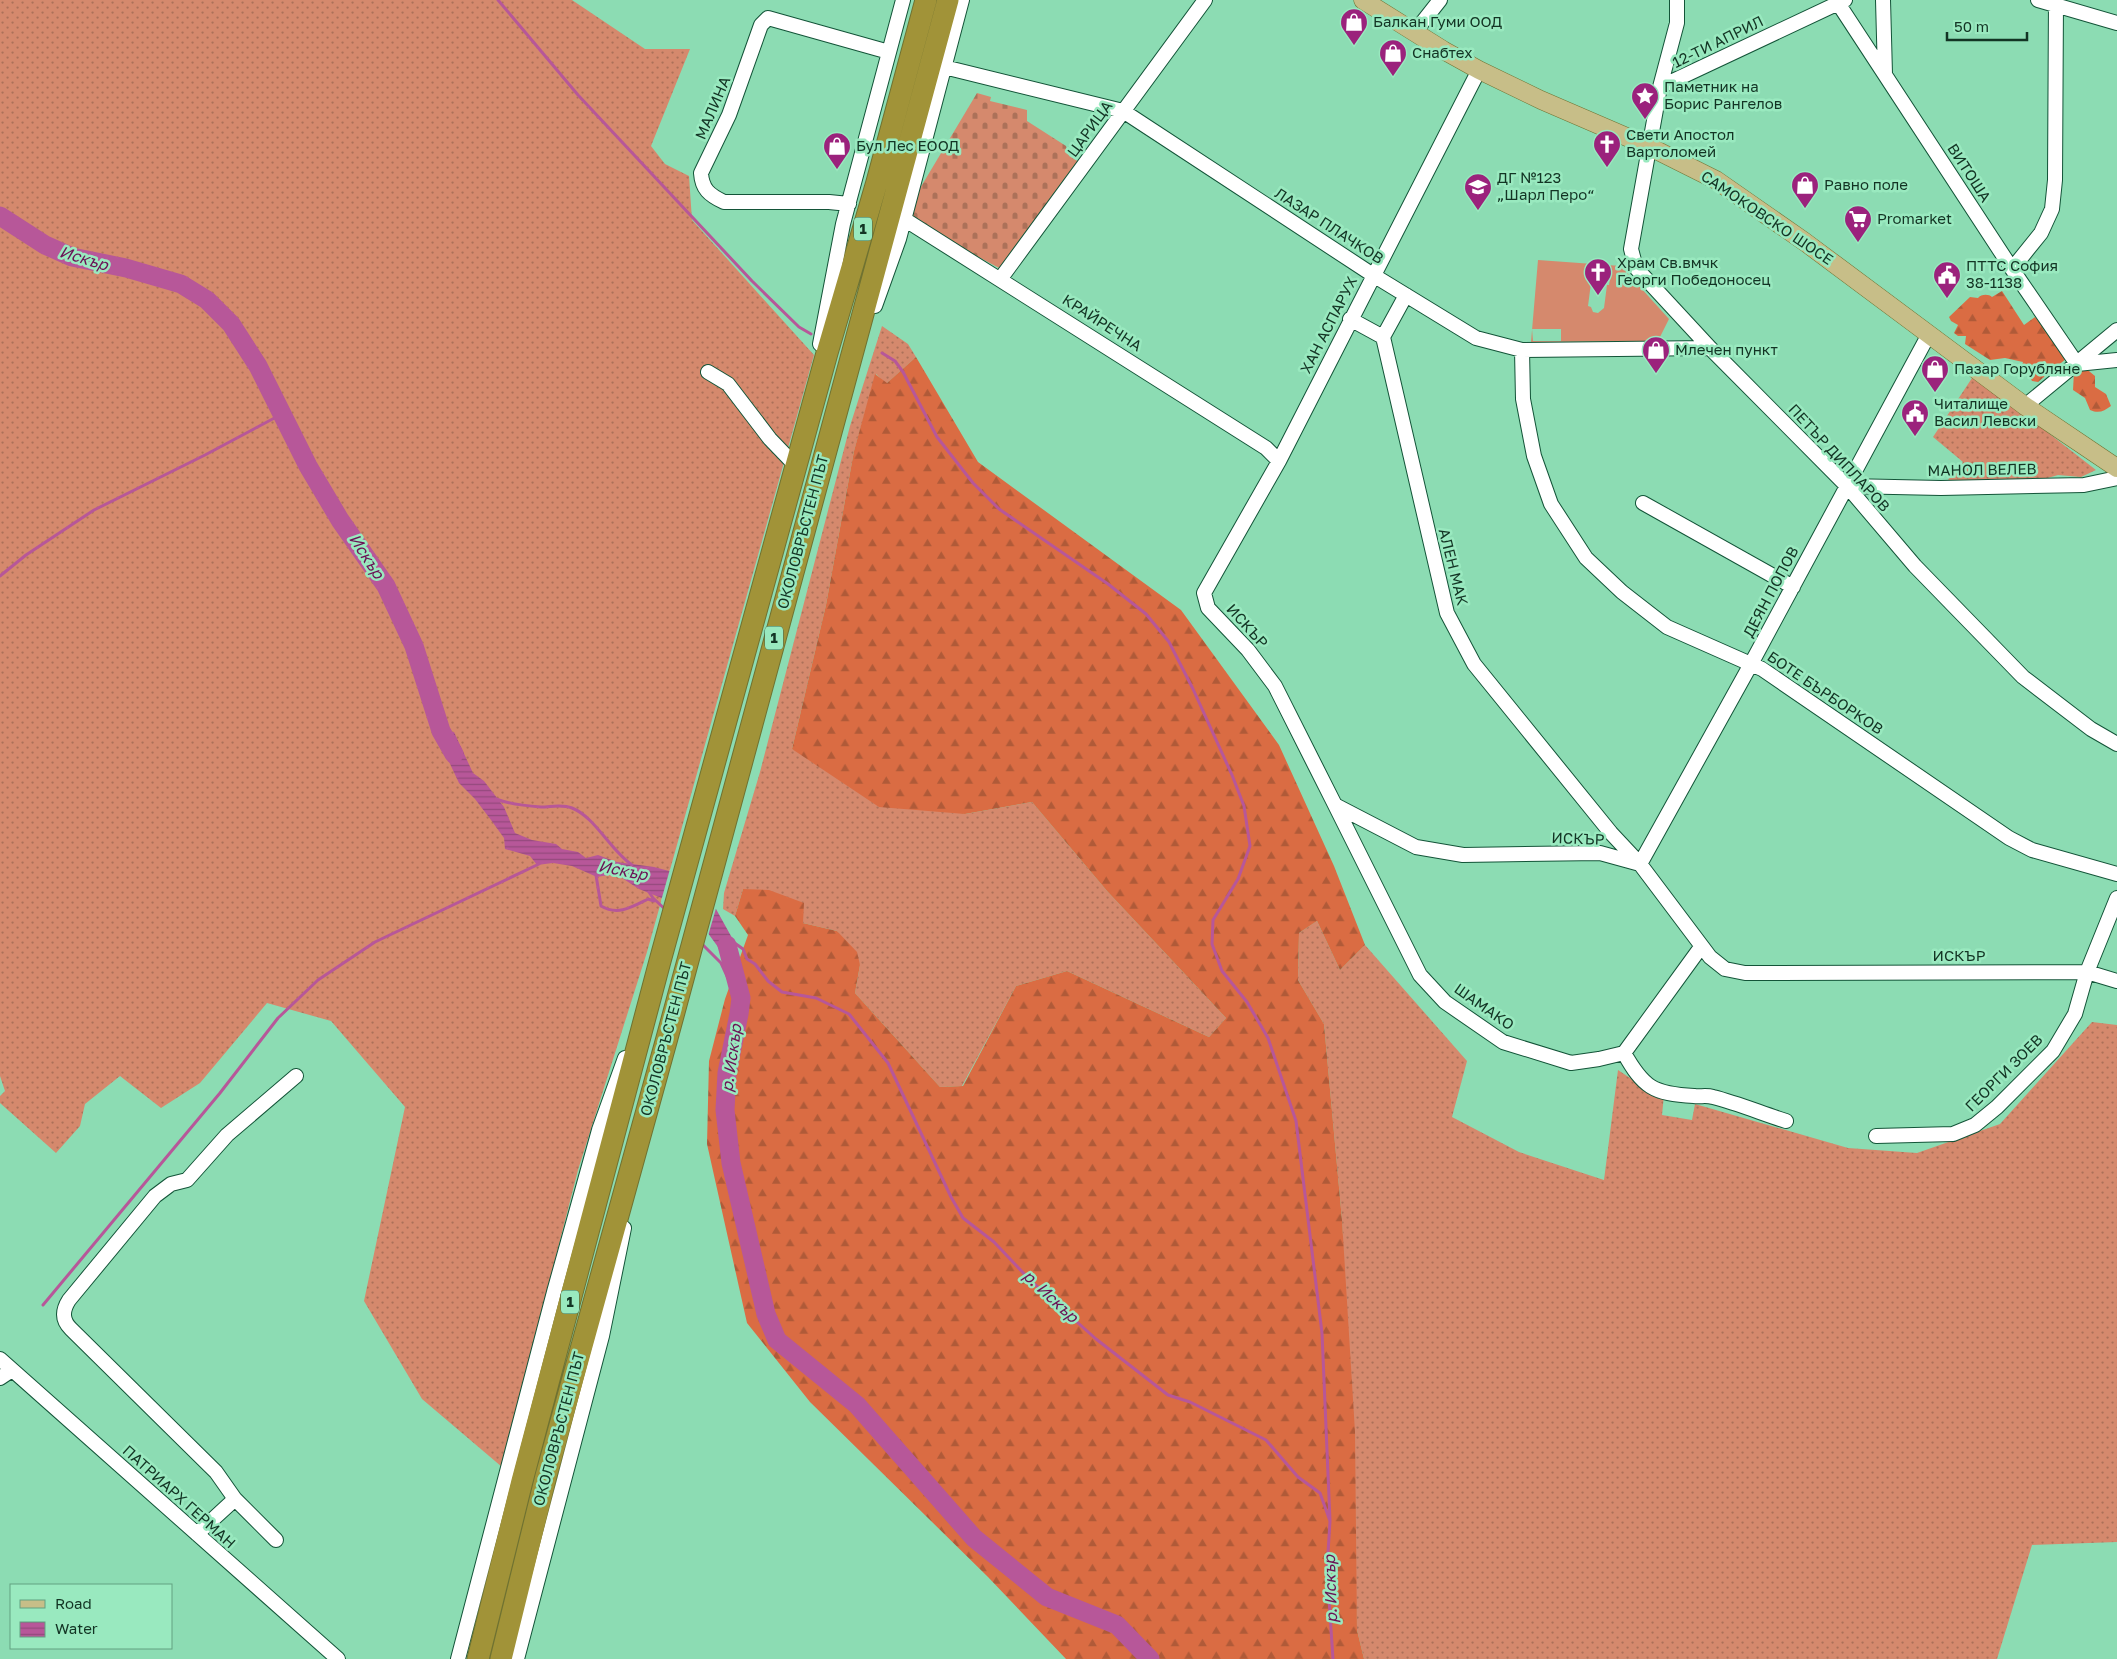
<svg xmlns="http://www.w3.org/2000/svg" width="2117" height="1659" viewBox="0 0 2117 1659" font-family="'Golos Text',sans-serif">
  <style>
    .grass { fill: url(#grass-dots) }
    .forest { fill: url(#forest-firs) }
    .cemetery { fill: url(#cemetery-stones) }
    .garden { fill: #d5896d; fill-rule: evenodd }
    .water { fill: url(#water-rules) }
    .pier { fill: #8cdcb3 }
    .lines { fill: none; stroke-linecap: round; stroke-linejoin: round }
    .stream { stroke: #b75799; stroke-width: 3 }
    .river { stroke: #b75799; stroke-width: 19 }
    .minor-casing { stroke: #135438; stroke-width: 16 }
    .major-casing { stroke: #6f7231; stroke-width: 19 }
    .highway-casing { stroke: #6f7231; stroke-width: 23 }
    .minor { stroke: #fff; stroke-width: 14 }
    .major { stroke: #c7be88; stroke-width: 18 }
    .highway { stroke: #a19338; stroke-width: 21 }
    .labels { text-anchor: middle; stroke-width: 5; stroke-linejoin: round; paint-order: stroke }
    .shield { fill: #99e9bf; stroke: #3b6a52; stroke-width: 1 }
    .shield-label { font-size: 14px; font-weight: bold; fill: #133424 }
    .poi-label { font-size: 15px; fill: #133424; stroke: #99e9bf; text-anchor: start }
    .street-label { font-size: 15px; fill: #133424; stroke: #99e9bf }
    .water-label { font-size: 16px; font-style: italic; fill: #6b1155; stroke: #99e9bf }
  </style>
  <defs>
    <pattern id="grass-dots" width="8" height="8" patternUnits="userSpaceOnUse" patternTransform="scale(1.25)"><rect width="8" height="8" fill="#d5896d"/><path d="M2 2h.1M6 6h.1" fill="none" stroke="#ac7159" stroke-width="1.8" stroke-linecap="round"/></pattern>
    <pattern id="forest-firs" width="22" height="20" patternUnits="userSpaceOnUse" patternTransform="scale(1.25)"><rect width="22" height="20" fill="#da6c43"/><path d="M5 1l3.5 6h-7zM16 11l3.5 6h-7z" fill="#b05a38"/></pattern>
    <pattern id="cemetery-stones" width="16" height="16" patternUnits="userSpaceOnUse" patternTransform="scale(1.25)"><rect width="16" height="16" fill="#d5896d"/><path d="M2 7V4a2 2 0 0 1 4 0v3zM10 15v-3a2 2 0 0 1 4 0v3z" fill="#ac7159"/></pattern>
    <pattern id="water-rules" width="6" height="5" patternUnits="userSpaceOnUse" patternTransform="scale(1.25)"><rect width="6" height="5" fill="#b75799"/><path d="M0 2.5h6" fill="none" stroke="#94497d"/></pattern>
  </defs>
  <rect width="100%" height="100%" fill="#8cdcb3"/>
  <!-- grass -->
  <path class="grass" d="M0,0h572l73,49h45l-39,97 14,18 24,12 3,44 122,135 -167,597 -69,218 -76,297 -80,-68 -58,-98 41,-194 -74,-86 -64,-18 -67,80 -39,25 -41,-32 -35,28 -5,22 -24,27 -56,-50v-7l5,-5 -5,-15z
    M882,326l26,18 8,13 -30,27 -10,-10 -22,77 -28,154 -34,144 173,65 67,-12 75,89 119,127 -17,19 -142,-66 -51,15 -54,100 -22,1 -85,-94 5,-28 -23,-34 -34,-8 -60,-34 -8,27 -12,-7 1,-16 36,-121 90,-346z
    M1974,375l122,95 -15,7 -23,-2 -17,5 -94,1 16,-19 -30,-25z
    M1317,921l23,49 25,-25 102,116 -15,56 67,35 85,28 14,-110 21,14 25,11 -2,20 30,5 3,-16 153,44 69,5 83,-29 92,-102 25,3v517l-85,3 -35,114h-633l-7,-29 -15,-410 -18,-196 -26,-44 1,-47z"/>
  <!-- forest -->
  <path class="forest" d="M2002,291l22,34 11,-8 32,41 -29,24 -6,-1 -3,-5 -9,-4 3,-10 -18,-4 -15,2 -25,-16 1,-8h-8l-4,-3 4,-8 -7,-4 -2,-4 21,-20 8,1c3,-4 11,-4 14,-1z
    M916,357l62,105 203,148 98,135 55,121 31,79 -25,25 -23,-49 -18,12 -1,47 26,44 18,196 13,212 2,198 7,29h-298l-78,-82 -178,-175 -63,-79 -40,-179 2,-83 16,-62 23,-64 -13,-19 8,-27 26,1 35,13 -1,20 34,8 20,21 3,13 -5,28 85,94 23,-1 53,-100 51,-15 142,66 17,-19 -119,-127 -75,-89 -67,12 -86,-7 -87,-58 34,-144 28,-154 21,-77 12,9z
    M2084,367l11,9v11l11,7 5,12c-7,5 -12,8 -21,4l-5,-12 -12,-8 1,-18z"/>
  <!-- cemetery -->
  <path class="cemetery" d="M977,93l14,4 -1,4 37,9v11l39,25 3,10 10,6 -78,107 -90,-48 5,-26z"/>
  <!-- garden -->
  <path class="garden" d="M1538,260l83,6 48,53 -11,22 -127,1zM1590,276l20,3 -1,6h-2l-3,23 -6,5 -5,-1 -2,-5 -3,-1 3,-23h-2zM1532,329h29v12h-28z"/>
  <!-- water -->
  <path class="water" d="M435,732h19l19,41 11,8 20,26 11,26 17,7 24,4 6,5 16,3 8,6 12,-3 19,7 37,5 19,5 38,28 20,36 3,33 -40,-55 -15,-9 -40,-16 -17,-11 -14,-3 -11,2 -25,-11 -19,-3 -16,2 -7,-9 -25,-7 -1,-11 -13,-18 -16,-21 -16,-16z"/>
  <!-- pier -->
  <path class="pier" d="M670,869l24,11 23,25 -9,31 -16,-20 -14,-9 -17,-6z"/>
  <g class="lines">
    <!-- stream -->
    <path class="stream" d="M498,0l80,95 174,186 47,46 12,7
      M882,353l13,8 8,11 34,65 36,46 26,26 109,75 38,30 23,28 24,47 39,86 12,31 6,40 -12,33 -25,41 -1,24 10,27 25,31 21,36 28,83 26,212 8,188
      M0,576l26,-21 68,-45 111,-55 77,-41
      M496,799c13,5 31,7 45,8 10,0 21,-3 31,1 23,9 38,42 60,57
      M596,875l5,31c17,10 31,1 47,-7l6,2
      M649,892l4,6 14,13
      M729,939l14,10 4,10 8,5 13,17 14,11 34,6 33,16 39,49 63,134 12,21 31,24 35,37 67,60 72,56 22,7 76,38 32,37 22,16 10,28 -3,48 6,90
      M702,944l19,19 12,26 8,9
      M43,1305l177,-212 58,-75 40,-38 57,-38 164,-78"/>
    <!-- river -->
    <path class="river" d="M0,216l45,29 27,12 54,11 55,16 26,16 24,24 27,42 50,100 32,54 46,66 28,60 27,85 13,23
      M727,945l14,53 -2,16 -12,59 -2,37 6,53 35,151 11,26 80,65 117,133 73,59 70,28 33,34"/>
    <!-- minor casing -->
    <g class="minor-casing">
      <path id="minor" d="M1677,0v23l-17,64 -29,162 5,19 74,80 137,138 68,80 108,111 68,52 26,15
        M1836,0l176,269 65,95 40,-4
        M1883,0l2,74
        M2038,0l79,23
        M1414,33l26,-33
        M944,67l179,44 250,164 103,63 46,12 188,-2
        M1479,70l-200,391 -75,132 4,15 40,42 27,36 60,119 81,42 47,8 137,-2 40,11 70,93 15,12 20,4 342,-1 30,9
        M1660,87l185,-87
        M849,204l-20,-2h-105c-15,-7 -22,-13 -23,-29l28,-58 32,-90 7,-7 121,34
        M904,219l362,229 13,13
        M2012,269l29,-36 11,-24 3,-29 1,-180
        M1001,278l204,-278
        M875,306l24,-67 63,-239
        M1350,319l33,18
        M1383,337l64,276 27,51 137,169 29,31 111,-200 178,-330
        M1383,337l23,-42
        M820,344l23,-120 60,-224
        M1522,350l1,49 11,57 17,48 35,54 36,34 45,35 95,42 247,169 23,12 85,24
        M708,372l20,12 42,55 26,27
        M2025,406l92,-76
        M1847,486l94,2 143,-3 33,-7
        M1643,503l150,84
        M1335,805l85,170 25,27 58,40 68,21 28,-4 25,-6 77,-106
        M1624,1053c19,34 29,41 70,43 6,1 12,-1 19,1 24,6 48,16 73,24
        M1876,1136l77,-2 22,-9 22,-18 56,-56 22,-37 12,-42 30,-74
        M0,1359l338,300
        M0,1378l12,-8
        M235,1499l41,41
        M197,1534l38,-35 -19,-27 -145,-143c-9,-9 -9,-18 -2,-29l86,-104 16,-12 16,-4 40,-45 69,-59
        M458,1659l96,-367 45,-162 26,-72
        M517,1659l85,-323 22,-108"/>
    </g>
    <!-- major casing -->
    <g class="major-casing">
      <path id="major" d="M1363,0l80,50 36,20 62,30 109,47 66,33 89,62 220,164 92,62"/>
    </g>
    <!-- highway casing -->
    <g class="highway-casing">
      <path id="highway" d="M478,1659l44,-178 138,-520 167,-608 50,-171 49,-182
        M501,1659l45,-183 121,-438 281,-1038"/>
    </g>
    <!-- minor -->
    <use href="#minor" class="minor"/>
    <!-- major -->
    <use href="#major" class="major"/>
    <!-- highway -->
    <use href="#highway" class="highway"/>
  </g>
  <!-- icons -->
  <defs>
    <g id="shop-pin" transform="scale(1.4375)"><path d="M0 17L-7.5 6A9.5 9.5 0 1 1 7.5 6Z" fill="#9b227c" stroke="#99e9bf"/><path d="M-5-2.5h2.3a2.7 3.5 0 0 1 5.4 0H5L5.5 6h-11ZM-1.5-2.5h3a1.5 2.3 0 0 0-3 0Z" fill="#fff"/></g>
    <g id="sight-pin" transform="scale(1.4375)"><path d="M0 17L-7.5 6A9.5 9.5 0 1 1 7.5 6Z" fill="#9b227c" stroke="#99e9bf"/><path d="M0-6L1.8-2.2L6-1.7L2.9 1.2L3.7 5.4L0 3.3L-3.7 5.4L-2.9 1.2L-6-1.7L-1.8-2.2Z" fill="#fff"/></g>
    <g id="church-pin" transform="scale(1.4375)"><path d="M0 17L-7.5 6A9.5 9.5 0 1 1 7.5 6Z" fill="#9b227c" stroke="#99e9bf"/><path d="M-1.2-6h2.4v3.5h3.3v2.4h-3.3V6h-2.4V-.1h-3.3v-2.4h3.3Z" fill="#fff"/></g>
    <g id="school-pin" transform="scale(1.4375)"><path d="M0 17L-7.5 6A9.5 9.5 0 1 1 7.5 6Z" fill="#9b227c" stroke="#99e9bf"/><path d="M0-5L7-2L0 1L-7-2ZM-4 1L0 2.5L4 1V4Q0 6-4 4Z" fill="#fff"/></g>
    <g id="supermarket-pin" transform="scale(1.4375)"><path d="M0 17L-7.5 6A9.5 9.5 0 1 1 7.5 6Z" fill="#9b227c" stroke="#99e9bf"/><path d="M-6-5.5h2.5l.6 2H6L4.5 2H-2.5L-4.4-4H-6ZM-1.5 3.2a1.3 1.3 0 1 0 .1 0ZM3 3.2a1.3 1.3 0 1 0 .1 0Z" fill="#fff"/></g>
    <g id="civic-pin" transform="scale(1.4375)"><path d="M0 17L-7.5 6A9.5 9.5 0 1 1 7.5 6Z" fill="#9b227c" stroke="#99e9bf"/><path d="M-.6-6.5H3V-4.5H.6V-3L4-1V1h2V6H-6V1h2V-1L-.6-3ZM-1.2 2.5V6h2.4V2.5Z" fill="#fff"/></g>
  </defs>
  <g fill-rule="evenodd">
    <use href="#shop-pin" x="1354" y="22"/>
    <use href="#shop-pin" x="1393" y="53"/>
    <use href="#sight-pin" x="1645" y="96"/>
    <use href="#church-pin" x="1607" y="144"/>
    <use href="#shop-pin" x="837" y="146"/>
    <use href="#shop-pin" x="1805" y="185"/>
    <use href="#school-pin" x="1478" y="187"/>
    <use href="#supermarket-pin" x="1858" y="219"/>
    <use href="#church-pin" x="1598" y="272"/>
    <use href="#civic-pin" x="1947" y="275"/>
    <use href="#shop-pin" x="1656" y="350"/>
    <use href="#shop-pin" x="1935" y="369"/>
    <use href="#civic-pin" x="1915" y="413"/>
  </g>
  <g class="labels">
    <!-- shield labels -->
    <g class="shield">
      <rect x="854" y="217.5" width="18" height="23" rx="4"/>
      <rect x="765" y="626.5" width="18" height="23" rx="4"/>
      <rect x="561" y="1290.5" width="18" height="23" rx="4"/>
    </g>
    <g class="shield-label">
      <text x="863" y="234">1</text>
      <text x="774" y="643">1</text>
      <text x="570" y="1307">1</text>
    </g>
    <!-- poi labels -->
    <g class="poi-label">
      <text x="1373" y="27">Балкан Гуми ООД</text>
      <text x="1412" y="58">Снабтех</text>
      <text x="1664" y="92">Паметник на<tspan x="1664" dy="17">Борис Рангелов</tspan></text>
      <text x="1626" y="140">Свети Апостол<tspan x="1626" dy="17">Вартоломей</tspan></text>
      <text x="856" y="151">Бул Лес ЕООД</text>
      <text x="1497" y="183">ДГ №123<tspan x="1497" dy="17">„Шарл Перо“</tspan></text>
      <text x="1824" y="190">Равно поле</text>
      <text x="1877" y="224">Promarket</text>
      <text x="1617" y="268">Храм Св.вмчк<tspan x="1617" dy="17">Георги Победоносец</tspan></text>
      <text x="1966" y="271">ПТТС София<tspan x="1966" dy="17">38-1138</tspan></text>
      <text x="1675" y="355">Млечен пункт</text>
      <text x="1954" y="374">Пазар Горубляне</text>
      <text x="1934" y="409">Читалище<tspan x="1934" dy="17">Васил Левски</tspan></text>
    </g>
    <!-- street labels -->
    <g class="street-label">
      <text transform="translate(1718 42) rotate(-26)" y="5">12-ТИ АПРИЛ</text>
      <text transform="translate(713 108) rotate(-67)" y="5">МАЛИНА</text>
      <text transform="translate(1090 129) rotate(-54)" y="5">ЦАРИЦА</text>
      <text transform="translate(1969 173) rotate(57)" y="5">ВИТОША</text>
      <text transform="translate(1767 218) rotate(34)" y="5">САМОКОВСКО ШОСЕ</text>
      <text transform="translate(1329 226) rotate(33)" y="5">ЛАЗАР ПЛАЧКОВ</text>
      <text transform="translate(1102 323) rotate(33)" y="5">КРАЙРЕЧНА</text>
      <text transform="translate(1329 325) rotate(-63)" y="5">ХАН АСПАРУХ</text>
      <text transform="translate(1839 458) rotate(47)" y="5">ПЕТЪР ДИПЛАРОВ</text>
      <text transform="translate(1982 470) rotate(-1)" y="5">МАНОЛ ВЕЛЕВ</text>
      <text transform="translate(803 532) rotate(-75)" y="5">ОКОЛОВРЪСТЕН ПЪТ</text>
      <text transform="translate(1453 567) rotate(76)" y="5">АЛЕН МАК</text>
      <text transform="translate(1771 592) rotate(-62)" y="5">ДЕЯН ПОПОВ</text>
      <text transform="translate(1247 626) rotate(48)" y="5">ИСКЪР</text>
      <text transform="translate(1825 693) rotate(34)" y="5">БОТЕ БЪРБОРКОВ</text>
      <text transform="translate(1578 839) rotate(2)" y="5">ИСКЪР</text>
      <text x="1959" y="961">ИСКЪР</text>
      <text transform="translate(1484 1007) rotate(35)" y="5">ШАМАКО</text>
      <text transform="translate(666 1039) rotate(-75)" y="5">ОКОЛОВРЪСТЕН ПЪТ</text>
      <text transform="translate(2004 1073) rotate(-45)" y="5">ГЕОРГИ ЗОЕВ</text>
      <text transform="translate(559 1429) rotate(-75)" y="5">ОКОЛОВРЪСТЕН ПЪТ</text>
      <text transform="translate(179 1497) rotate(42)" y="5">ПАТРИАРХ ГЕРМАН</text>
    </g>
    <!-- water labels -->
    <g class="water-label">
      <text transform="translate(84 258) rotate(17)" y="6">Искър</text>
      <text transform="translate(367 556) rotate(57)" y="6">Искър</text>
      <text transform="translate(623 870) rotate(11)" y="6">Искър</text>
      <text transform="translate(731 1058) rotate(-82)" y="6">р. Искър</text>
      <text transform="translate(1051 1296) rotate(43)" y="6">р. Искър</text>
      <text transform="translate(1330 1589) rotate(-92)" y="6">р. Искър</text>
    </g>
  </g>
  <!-- legend -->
  <rect x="10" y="1584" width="162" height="65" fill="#99e9bf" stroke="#63a181"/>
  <rect x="20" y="1600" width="25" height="8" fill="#c7be88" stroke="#63a181"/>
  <text x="55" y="1609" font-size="15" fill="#133424">Road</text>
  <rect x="20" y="1622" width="25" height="15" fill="url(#water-rules)" stroke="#63a181"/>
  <text x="55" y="1634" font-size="15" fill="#133424">Water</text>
  <!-- scale -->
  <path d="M1947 32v8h80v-8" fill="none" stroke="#133424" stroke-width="2.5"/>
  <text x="1954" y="32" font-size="15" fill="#133424" stroke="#99e9bf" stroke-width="4" paint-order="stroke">50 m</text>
</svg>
